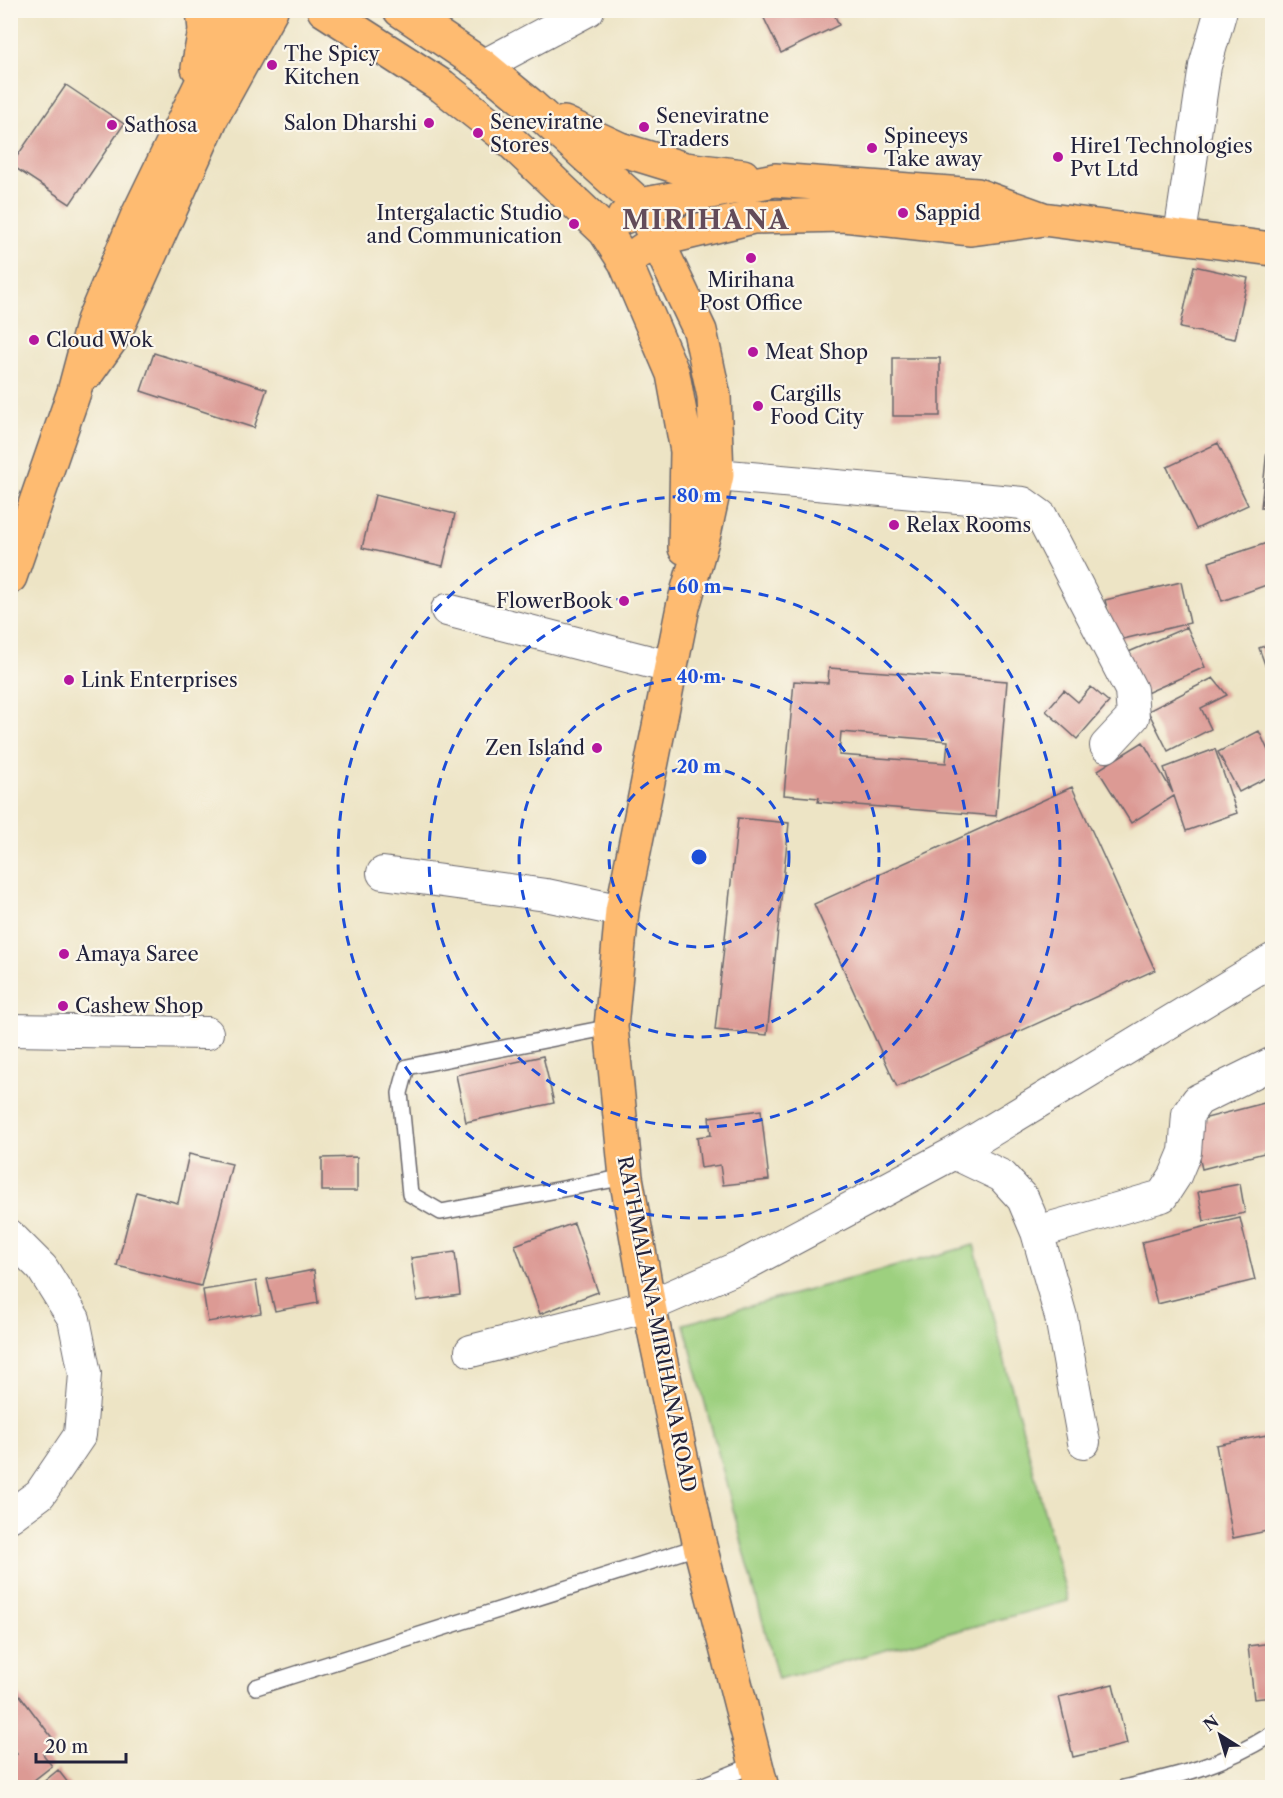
<svg xmlns="http://www.w3.org/2000/svg" width="1283" height="1798" viewBox="0 0 1283 1798" font-family="'Libre Caslon Text',serif">
  <style>
    .green { fill: #9dd07f; stroke: #60795d; stroke-width: 1.5 }
    .building { fill: #dc9a94; fill-rule: evenodd }
    .lines { fill: none; stroke-linecap: round; stroke-linejoin: round }
    .lane-casing { stroke: #69666b; stroke-width: 18 }
    .street-casing { stroke: #69666b; stroke-width: 34 }
    .primary-casing { stroke: #69666b; stroke-width: 36 }
    .lane { stroke: #fff; stroke-width: 15 }
    .street { stroke: #fff; stroke-width: 32 }
    .primary { stroke: #febb71; stroke-width: 33 }
    .ring { fill: none; stroke: #1d4ed8; stroke-width: 3; stroke-dasharray: 10 8 }
    .poi-dot { fill: #b5179e; stroke: #fbf7ec; stroke-width: 2 }
    .labels { text-anchor: middle; stroke-width: 4.5; stroke-linejoin: round; paint-order: stroke }
    .poi-label { font-size: 20px; fill: #22223b; stroke: #fbf7ec; text-anchor: start }
    .street-label { font-size: 20px; fill: #22223b; stroke: #fbf7ec }
    .district-label { font-size: 26px; font-weight: bold; letter-spacing: 1.5px; fill: #634c5a; stroke: #fbf7ec }
    .centre { fill: #1d4ed8; stroke: #fbf7ec; stroke-width: 3 }
    .ring-label { font-size: 18px; text-anchor: middle; font-weight: bold; fill: #1d4ed8; stroke: #fbf7ec; stroke-width: 4.5; stroke-linejoin: round; paint-order: stroke }
  </style>
  <rect width="100%" height="100%" fill="#fbf7ec"/>
  <filter id="ink" filterUnits="userSpaceOnUse"><feTurbulence type="fractalNoise" baseFrequency=".0167" numOctaves="2"/><feDisplacementMap in="SourceGraphic" scale="12" xChannelSelector="R" yChannelSelector="G"/><feConvolveMatrix kernelMatrix="1 2 1 2 8 2 1 2 1" color-interpolation-filters="sRGB"/></filter>
  <filter id="wash" filterUnits="userSpaceOnUse"><feTurbulence type="fractalNoise" baseFrequency=".008" numOctaves="4" result="noise"/><feDisplacementMap in="SourceGraphic" scale="24" xChannelSelector="R" yChannelSelector="G"/><feGaussianBlur stdDeviation="1.35" result="paint"/><feColorMatrix in="noise" values="0 0 0 0 0 0 0 0 0 0 0 0 0 0 0 0 0 1.4 0 .05"/><feComposite in="paint" operator="in"/></filter>
  <g filter="url(#wash)">
    <rect width="100%" height="100%" fill="#ede4c5"/>
    <!-- green -->
    <path class="green" d="M974,1245l94,356 -290,78 -94,-355z"/>
    <g id="blocks">
      <!-- building -->
      <path class="building" d="M760,10h72l7,15 -58,28z
        M66,85l58,39 -54,80 -59,-39z
        M1194,266l54,12 -13,61 -55,-11z
        M154,353l113,36 -13,39 -113,-37z
        M893,358h47v58h-47z
        M1270,420h2v89l-11,-1z
        M1218,443l30,62 -52,24 -29,-62z
        M375,495l80,19 -12,52 -81,-18z
        M1267,543l5,17v23l-50,18 -13,-39z
        M1181,582l9,41 -75,18 -10,-41z
        M1187,627l18,40 -63,28 -18,-41z
        M1272,643v41l-13,-36z
        M829,668l178,13 -11,135 -178,-14 1,-4 -35,-3 10,-114 34,2zM841,732l107,9 -2,22 -107,-8z
        M1213,678l14,17 -26,13 10,21 -43,22 -20,-40z
        M1091,687l18,15 -32,37 -31,-28 18,-21 14,12z
        M1259,731l13,28v16l-33,17 -21,-40z
        M1143,742l30,51 -9,-25 51,-19 22,64 -51,18 -12,-35 -43,27 -33,-53z
        M1072,787l83,183 -258,117 -83,-183z
        M738,818l51,5 -22,212 -52,-5z
        M543,1056l11,47 -88,19 -10,-47z
        M1272,1101v50l-70,18 -11,-47z
        M761,1110l8,70 -46,5 -3,-20 -19,3 -4,-31 14,-2 -2,-18z
        M189,1154l43,10 -31,122 -84,-20 19,-74 42,11z
        M357,1157v34h-35v-33z
        M1240,1184l5,29 -41,8 -6,-29z
        M1240,1218l15,62 -98,24 -15,-62z
        M574,1223l24,69 -58,22 -25,-69z
        M455,1252l5,43 -43,6 -6,-43z
        M314,1270l4,33 -43,8 -8,-32z
        M256,1281l5,32 -53,9 -5,-32z
        M1272,1434v96l-39,8 -17,-93z
        M1272,1643v54l-18,2 -6,-53z
        M1113,1684l14,60 -54,13 -14,-60z
        M19,1694l37,49 -13,11 9,12 -28,22h-14v-29l7,-5 -7,-9v-45z
        M58,1770l14,18h-36z"/>
    </g>
  </g>
  <g filter="url(#ink)">
    <use href="#blocks" fill-opacity="0" stroke="#69666b" stroke-width="1.5"/>
    <g class="lines">
      <!-- lane casing -->
      <g class="lane-casing">
        <path id="lane" d="M611,1027l-204,40 -7,26 10,101 31,18 185,-35
          M256,1687l444,-141
          M696,1788l60,-24
          M1123,1788c58,-13 98,-22 149,-54"/>
      </g>
      <!-- street casing -->
      <g class="street-casing">
        <path id="street" d="M483,66l105,-56
          M1180,235l25,-169 16,-56
          M717,475l306,28 18,13 90,174 2,27 -27,29
          M447,610l223,57
          M383,873l163,22 76,16
          M10,1030l197,3
          M954,1153l48,23 21,23 14,33 24,85 23,125
          M1037,1232l125,-36 13,-20 10,-24 3,-38 10,-14 73,-36
          M10,1236l32,32 32,51 11,55 -5,61 -40,59 -30,22
          M471,1351l178,-45 97,-42 208,-111 318,-193"/>
      </g>
      <!-- primary casing -->
      <g class="primary-casing">
        <path id="primary" d="M324,10l118,76 62,49 101,96 20,31 48,112 14,77 -2,97
          M400,10l83,56 46,38 111,101 60,126 14,65 3,79 -12,55 -22,77 -61,304 -11,116 15,150 23,129 51,240 62,242
          M198,68l7,-38 -2,-20
          M564,123l56,26 65,20 58,7
          M624,217l16,-12 135,-25 202,15 66,24 229,30
          M641,251l17,-11 95,-23 91,-2 127,14 67,-9
          M87,373l27,-38 98,-218 59,-107
          M10,577l64,-185 19,-71 44,-104 100,-207"/>
      </g>
      <!-- lane -->
      <use href="#lane" class="lane"/>
      <!-- street -->
      <use href="#street" class="street"/>
      <!-- primary -->
      <use href="#primary" class="primary"/>
    </g>
  </g>
  <!-- distance rings -->
  <g class="ring">
    <circle cx="699" cy="857" r="90"/>
    <circle cx="699" cy="857" r="180"/>
    <circle cx="699" cy="857" r="270"/>
    <circle cx="699" cy="857" r="361"/>
  </g>
  <!-- markers -->
  <g class="poi-dot">
    <circle cx="272" cy="65" r="6"/>
    <circle cx="429" cy="123" r="6"/>
    <circle cx="112" cy="125" r="6"/>
    <circle cx="644" cy="127" r="6"/>
    <circle cx="478" cy="133" r="6"/>
    <circle cx="872" cy="148" r="6"/>
    <circle cx="1058" cy="157" r="6"/>
    <circle cx="903" cy="213" r="6"/>
    <circle cx="574" cy="224" r="6"/>
    <circle cx="751" cy="258" r="6"/>
    <circle cx="34" cy="340" r="6"/>
    <circle cx="753" cy="352" r="6"/>
    <circle cx="758" cy="406" r="6"/>
    <circle cx="894" cy="525" r="6"/>
    <circle cx="624" cy="601" r="6"/>
    <circle cx="69" cy="680" r="6"/>
    <circle cx="597" cy="748" r="6"/>
    <circle cx="64" cy="954" r="6"/>
    <circle cx="63" cy="1006" r="6"/>
  </g>
  <g class="labels">
    <!-- poi labels -->
    <g class="poi-label">
      <text x="284" y="61">The Spicy<tspan x="284" dy="23">Kitchen</tspan></text>
      <text x="656" y="123">Seneviratne<tspan x="656" dy="23">Traders</tspan></text>
      <text x="490" y="129">Seneviratne<tspan x="490" dy="23">Stores</tspan></text>
      <text x="417" y="130" text-anchor="end">Salon Dharshi</text>
      <text x="124" y="132">Sathosa</text>
      <text x="884" y="143">Spineeys<tspan x="884" dy="23">Take away</tspan></text>
      <text x="1070" y="153">Hire1 Technologies<tspan x="1070" dy="23">Pvt Ltd</tspan></text>
      <text x="562" y="220" text-anchor="end">Intergalactic Studio<tspan x="562" dy="23">and Communication</tspan></text>
      <text x="915" y="220">Sappid</text>
      <text x="751" y="287" text-anchor="middle">Mirihana<tspan x="751" dy="23">Post Office</tspan></text>
      <text x="46" y="347">Cloud Wok</text>
      <text x="765" y="359">Meat Shop</text>
      <text x="770" y="401">Cargills<tspan x="770" dy="23">Food City</tspan></text>
      <text x="906" y="532">Relax Rooms</text>
      <text x="612" y="608" text-anchor="end">FlowerBook</text>
      <text x="81" y="687">Link Enterprises</text>
      <text x="585" y="755" text-anchor="end">Zen Island</text>
      <text x="76" y="961">Amaya Saree</text>
      <text x="75" y="1013">Cashew Shop</text>
    </g>
    <!-- street labels -->
    <g class="street-label">
      <text transform="translate(657 1324) rotate(79)" y="7">RATHMALANA-MIRIHANA ROAD</text>
    </g>
    <!-- district labels -->
    <g class="district-label">
      <text x="706" y="229">MIRIHANA</text>
    </g>
  </g>
  <circle cx="699" cy="857" r="9" class="centre"/>
  <g class="ring-label">
    <text x="699" y="502">80 m</text>
    <text x="699" y="593">60 m</text>
    <text x="699" y="683">40 m</text>
    <text x="699" y="773">20 m</text>
  </g>
  <!-- margin -->
  <rect width="1283" height="1798" fill="none" stroke="#fbf7ec" stroke-width="36"/>
  <!-- north arrow -->
  <g transform="translate(1220 1735) rotate(323)" stroke="#fbf7ec" stroke-width="4.5" paint-order="stroke">
  <path d="M0-4.5L10 22L0 15L-10 22Z" fill="#22223b"/>
  <text y="-9" font-size="16" font-weight="bold" text-anchor="middle" fill="#22223b">N</text>
  </g>
  <!-- scale -->
  <path d="M36 1753v9h90v-9" fill="none" stroke="#22223b" stroke-width="3"/>
  <text x="45" y="1753" font-size="18" fill="#22223b" stroke="#fbf7ec" stroke-width="4.5" paint-order="stroke">20 m</text>
</svg>
